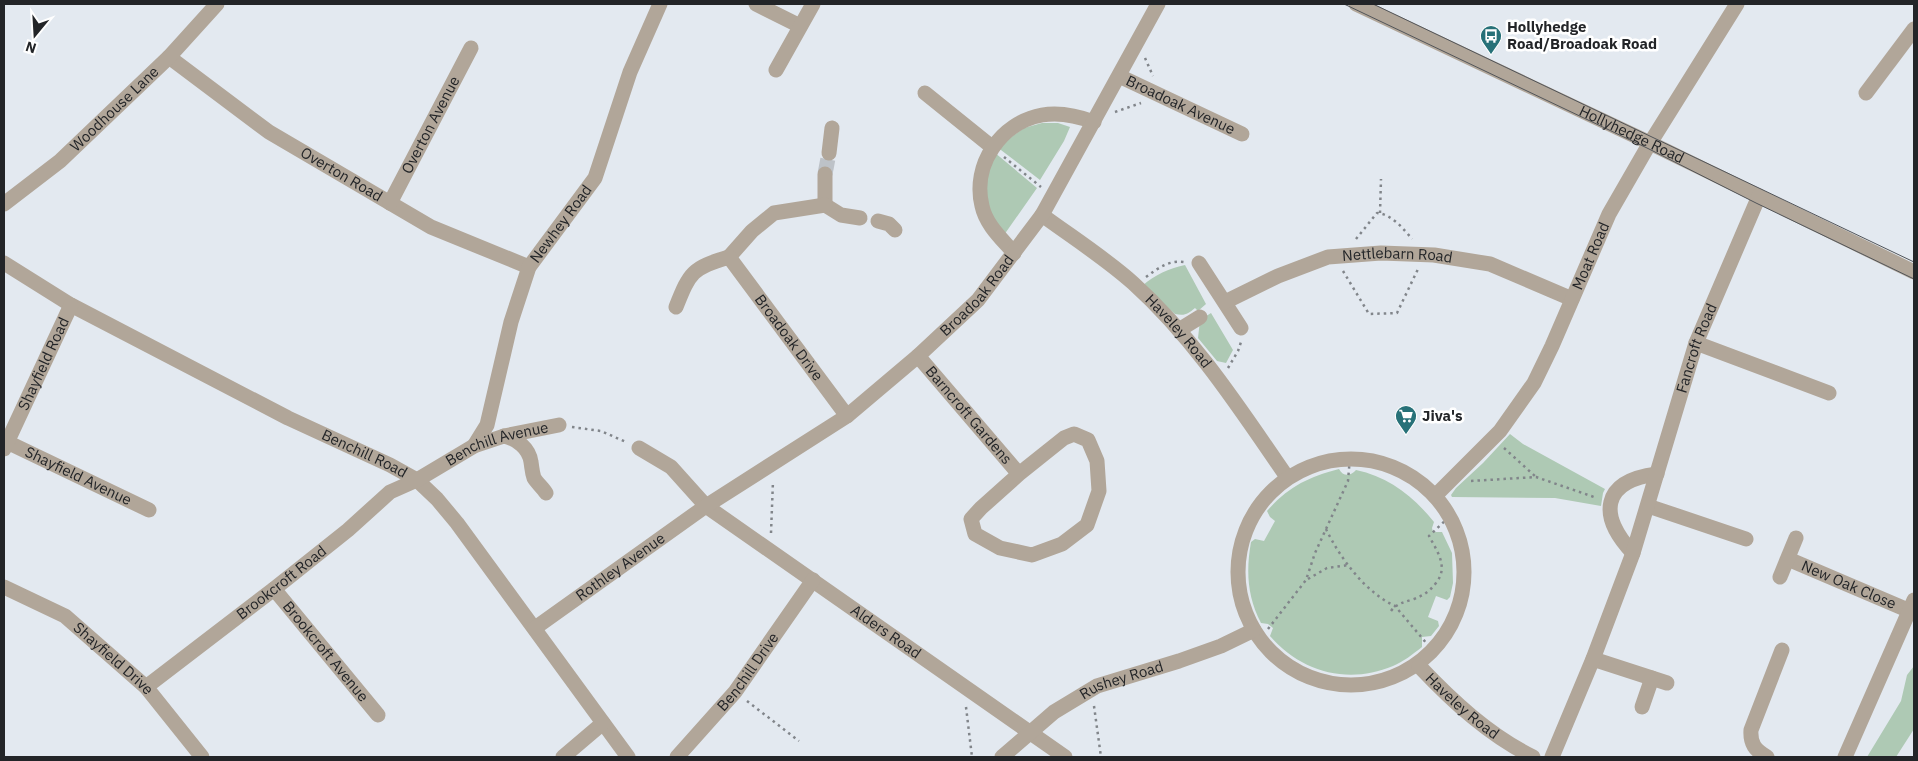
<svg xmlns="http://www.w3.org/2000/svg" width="1918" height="761" viewBox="0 0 1918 761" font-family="'IBM Plex Sans',sans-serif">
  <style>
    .green { fill: #aec9b4 }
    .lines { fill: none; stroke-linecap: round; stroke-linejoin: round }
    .minor-tunnel { stroke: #bdc2c8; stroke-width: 15; stroke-dasharray: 15 8; stroke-linecap: butt }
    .path { stroke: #81858a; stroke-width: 2.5; stroke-dasharray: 2.5 4; stroke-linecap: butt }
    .minor { stroke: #b1a699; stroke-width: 15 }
    .tram { stroke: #525559; stroke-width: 1 }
    .labels { text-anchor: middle; stroke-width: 5; stroke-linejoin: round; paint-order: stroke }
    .poi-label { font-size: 15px; font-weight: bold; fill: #232528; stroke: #fff; text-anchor: start }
    .street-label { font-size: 15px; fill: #232528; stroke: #fff }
  </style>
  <rect width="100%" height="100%" fill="#e3e9f0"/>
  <!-- green -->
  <path class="green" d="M1042,123h16l12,4 -6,14 -24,39 -43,-33 27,-19z
    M994,152l43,36 -33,47 -14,-15 -7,-26z
    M1185,265l21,39 -8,7 -3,-3c-7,6 -10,8 -20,6l-33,-28c14,-12 26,-17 43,-21z
    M1211,313l22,37 -7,13 -9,-2 -19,-23 2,-18z
    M1510,434l13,10 82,45 -2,4 -2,13 -46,-8 -103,-1 -1,-2 5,-7 27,-25z
    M1339,469c4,8 12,7 17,1 33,7 57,26 78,52l-2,6 1,4h9l10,21 1,30 -3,14 -3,3 -11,-4 -8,21 10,4 1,5 -8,10 -9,1v10c-9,7 -19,15 -29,19 -45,19 -92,6 -123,-30l3,-8 -5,-4 -7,-1c-14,-27 -15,-52 -10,-81l4,-3 9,2 11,-20 -5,-4 -3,-6c21,-24 41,-34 72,-42z
    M1914,666v63l-18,28h-29l34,-56 6,-26z"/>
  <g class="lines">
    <!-- minor-tunnel -->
    <path class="minor-tunnel" d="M825,174l4,-21"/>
    <!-- path -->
    <path class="path" d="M1145,58l8,18
      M1115,112l26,-9
      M1004,157l37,30
      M1380,213l1,-34
      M1356,239l21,-26c14,1 26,15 35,26
      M1343,271l26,43 28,-1 21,-44
      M1146,277c12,-9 23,-17 38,-15
      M1228,368l10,-17 3,-9
      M572,427l29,4 25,11
      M1504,448l32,29
      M1471,481l65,-4 61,21
      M1326,529c14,29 39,63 69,77l38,45
      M771,533l2,-52
      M1308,579l19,-11 22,-3
      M1391,611c6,-8 14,-9 23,-12 10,-4 16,-8 22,-16 13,-16 1,-32 -7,-47l20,-19
      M1268,629l38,-49 9,-27 33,-72 2,-24
      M747,701l52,40
      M1094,706l7,51
      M966,707l6,50"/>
    <!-- minor -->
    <g class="minor">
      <path d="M756,4l44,22"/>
      <path id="s1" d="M1356,4l294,139 264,129"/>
      <path id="s2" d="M169,57l100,75 162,95 98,40"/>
      <path d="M776,70l37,-66"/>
      <path id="s3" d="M1119,76l123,58"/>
      <path d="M925,93l67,54"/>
      <path d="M1866,93l48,-64"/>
      <path d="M829,153l3,-25"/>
      <path id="s4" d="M390,203l81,-155"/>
      <path id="s5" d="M4,204l56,-43 109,-104 48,-53"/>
      <path d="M825,205l16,10 19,3"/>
      <path d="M825,205v-31"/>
      <path id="s6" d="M1042,215c30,22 63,43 91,68 62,56 107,126 154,194"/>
      <path d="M878,221l11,3 6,6"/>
      <path d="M1014,253c-12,-14 -28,-28 -32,-47 -10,-41 18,-83 60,-91 17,-3 36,1 52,7"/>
      <path d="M729,257l23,-26 22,-18 51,-8"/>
      <path id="s7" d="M4,263l67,42 217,113 102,47 27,15 20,19 20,24 171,234"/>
      <path d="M1199,263l42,65"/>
      <path id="s8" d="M1225,302l53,-26 50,-19 53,-4 53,2 56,9 82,35"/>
      <path id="s9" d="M676,307c14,-35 16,-39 53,-50l118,159"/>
      <path d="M1179,330l21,-13"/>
      <path d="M1696,343l133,50"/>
      <path id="s10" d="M918,356l101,118 -38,34 -10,11 4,15 25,14 32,7 30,-11 25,-19 12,-34 -2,-30 -9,-21 -14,-6 -10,4 -45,36"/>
      <path d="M504,436c13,3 25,12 27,26 1,6 1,10 3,16 3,5 9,10 12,15"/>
      <path id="s11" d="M7,442l142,68"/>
      <path id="s12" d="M474,446l13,-21 24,-103 18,-55 66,-89 35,-106 30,-68"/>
      <path id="s13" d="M639,448l32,19 35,39 359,251"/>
      <path id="s14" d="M4,449l67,-144"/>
      <circle cx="1351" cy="572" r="113"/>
      <path id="s15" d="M1435,496l65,-65 34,-48 18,-37 57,-132 38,-66 90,-144"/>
      <path d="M1648,506l98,33"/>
      <path d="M1633,553c-35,-37 -32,-72 24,-79"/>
      <path id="s16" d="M1788,559l122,52"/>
      <path d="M1780,577l16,-39"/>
      <path id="s17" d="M4,587l61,29 81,71 56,70"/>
      <path id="s18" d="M274,589l104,126"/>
      <path id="s19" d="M535,628l171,-122 141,-90 71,-60 60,-56 64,-85 116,-211"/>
      <path d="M1593,659l74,24"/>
      <path id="s20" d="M1419,666c34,36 70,69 114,91"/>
      <path id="s21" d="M146,687l128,-98 74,-59 42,-38 27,-12 57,-34 30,-10 55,-11"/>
      <path d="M1642,707l10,-29"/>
      <path d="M563,757l40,-34"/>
      <path id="s22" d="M677,757l58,-65 78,-112"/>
      <path id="s23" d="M1002,757l52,-45 43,-26 82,-25 42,-15 33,-16"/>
      <path id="s24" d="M1552,757l41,-98 40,-106 63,-210 63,-147"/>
      <path d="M1767,757c-12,-7 -17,-13 -16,-27l31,-80"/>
      <path d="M1845,757l69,-157"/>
    </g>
    <!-- tram -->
    <path class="tram" d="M1344,4l303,144 109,55 158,76
      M1373,4l541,258"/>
  </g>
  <!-- icons -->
  <defs>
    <g id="bus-pin" transform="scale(1.125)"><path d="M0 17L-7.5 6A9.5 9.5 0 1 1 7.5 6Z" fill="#277178" stroke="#fff"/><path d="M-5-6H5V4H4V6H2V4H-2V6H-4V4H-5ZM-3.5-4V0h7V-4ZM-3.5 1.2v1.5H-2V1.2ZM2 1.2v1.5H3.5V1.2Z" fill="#fff"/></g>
    <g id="supermarket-pin" transform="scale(1.125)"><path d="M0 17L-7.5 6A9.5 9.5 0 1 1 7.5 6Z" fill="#277178" stroke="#fff"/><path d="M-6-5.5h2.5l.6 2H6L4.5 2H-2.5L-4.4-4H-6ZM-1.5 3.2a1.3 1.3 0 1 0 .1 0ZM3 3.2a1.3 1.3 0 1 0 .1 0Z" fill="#fff"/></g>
  </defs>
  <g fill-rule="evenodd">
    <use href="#bus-pin" x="1491" y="36"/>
    <use href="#supermarket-pin" x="1406" y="416"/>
  </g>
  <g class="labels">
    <!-- poi labels -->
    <g class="poi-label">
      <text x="1507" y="32">Hollyhedge<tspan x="1507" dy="17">Road/Broadoak Road</tspan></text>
      <text x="1422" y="421">Jiva's</text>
    </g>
    <!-- street labels -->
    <g class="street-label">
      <text dy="5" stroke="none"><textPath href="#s3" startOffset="68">Broadoak Avenue</textPath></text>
      <text dy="5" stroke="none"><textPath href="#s5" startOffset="146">Woodhouse Lane</textPath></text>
      <text dy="5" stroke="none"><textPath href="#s4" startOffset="88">Overton Avenue</textPath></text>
      <text dy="5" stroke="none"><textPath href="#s1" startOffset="305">Hollyhedge Road</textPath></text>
      <text dy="5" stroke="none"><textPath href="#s2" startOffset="209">Overton Road</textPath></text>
      <text dy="5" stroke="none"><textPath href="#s12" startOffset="242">Newhey Road</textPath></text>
      <text dy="5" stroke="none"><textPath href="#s15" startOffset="290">Moat Road</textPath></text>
      <text dy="5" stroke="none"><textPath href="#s8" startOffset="182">Nettlebarn Road</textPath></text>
      <text dy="5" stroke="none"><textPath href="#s19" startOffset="555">Broadoak Road</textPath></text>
      <text dy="5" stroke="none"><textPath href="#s6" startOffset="180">Haveley Road</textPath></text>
      <text dy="5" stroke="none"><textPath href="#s9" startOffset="178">Broadoak Drive</textPath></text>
      <text dy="5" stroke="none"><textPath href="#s24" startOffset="434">Fancroft Road</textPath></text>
      <text dy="5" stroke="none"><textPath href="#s14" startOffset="94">Shayfield Road</textPath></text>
      <text dy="5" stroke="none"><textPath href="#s10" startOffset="78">Barncroft Gardens</textPath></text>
      <text dy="5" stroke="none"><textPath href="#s21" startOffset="431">Benchill Avenue</textPath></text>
      <text dy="5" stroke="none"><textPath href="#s7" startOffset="408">Benchill Road</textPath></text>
      <text dy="5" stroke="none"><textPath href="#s11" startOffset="79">Shayfield Avenue</textPath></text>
      <text dy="5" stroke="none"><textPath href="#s19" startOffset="105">Rothley Avenue</textPath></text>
      <text dy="5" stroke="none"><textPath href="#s21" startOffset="171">Brookcroft Road</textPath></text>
      <text dy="5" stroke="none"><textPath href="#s16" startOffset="66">New Oak Close</textPath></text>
      <text dy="5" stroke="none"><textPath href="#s13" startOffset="309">Alders Road</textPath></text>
      <text dy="5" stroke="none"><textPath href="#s18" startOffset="81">Brookcroft Avenue</textPath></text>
      <text dy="5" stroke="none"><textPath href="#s17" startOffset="132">Shayfield Drive</textPath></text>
      <text dy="5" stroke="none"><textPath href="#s22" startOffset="111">Benchill Drive</textPath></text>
      <text dy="5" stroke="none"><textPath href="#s23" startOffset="144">Rushey Road</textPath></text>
      <text dy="5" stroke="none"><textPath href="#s20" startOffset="59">Haveley Road</textPath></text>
    </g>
  </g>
  <!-- border -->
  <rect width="1918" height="761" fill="none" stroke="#232528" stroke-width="10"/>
  <!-- north arrow -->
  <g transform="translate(35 35) rotate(198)" stroke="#ffffff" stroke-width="4" paint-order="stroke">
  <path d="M0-4L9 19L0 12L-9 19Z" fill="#232528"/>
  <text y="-8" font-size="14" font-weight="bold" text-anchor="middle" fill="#232528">N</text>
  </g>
</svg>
